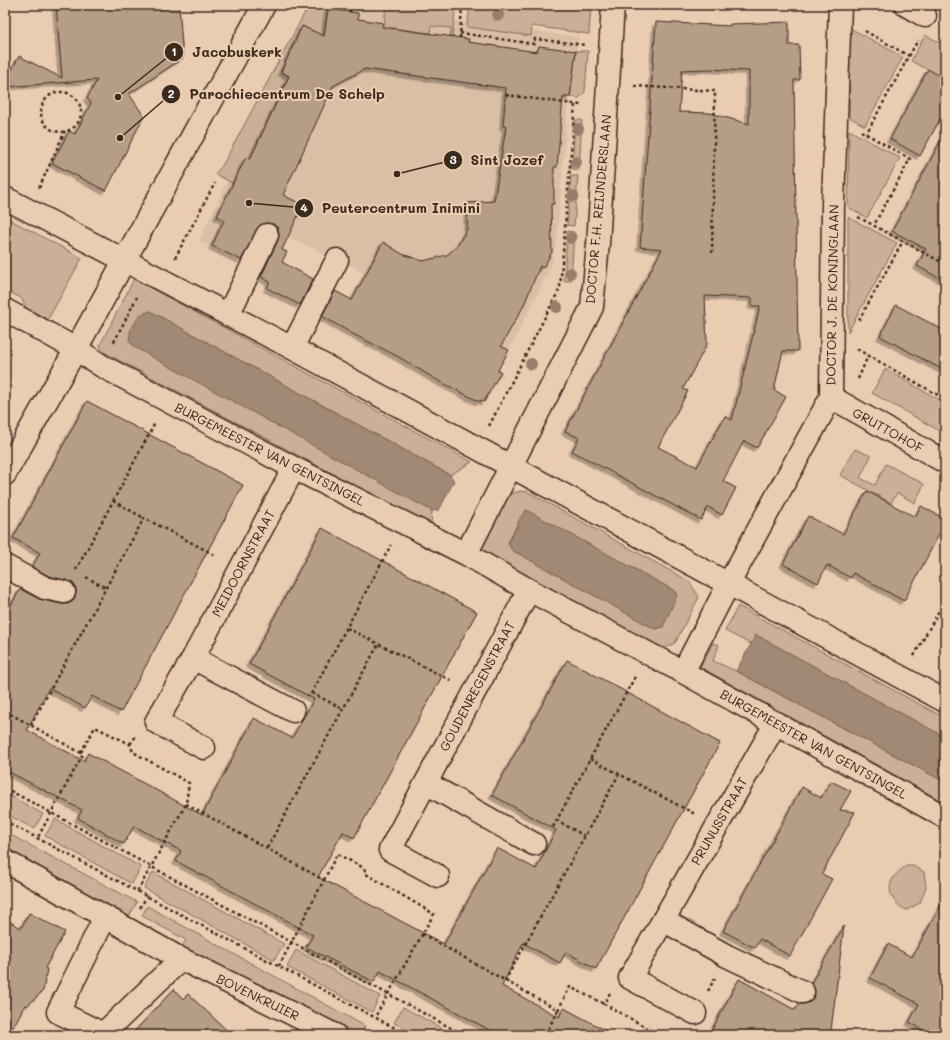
<svg xmlns="http://www.w3.org/2000/svg" width="950" height="1040" viewBox="0 0 950 1040" font-family="Mali,sans-serif">
  <style>
    .built { fill: #dabfa4 }
    .green { fill: #cbaf97; stroke: #836c5a; fill-rule: evenodd }
    .water { fill: #a18974; stroke: #786352 }
    .building { fill: #b69d86; stroke: #3b2a1e; fill-rule: evenodd; filter: url(#shadow) }
    .lines { fill: none; stroke-linecap: round; stroke-linejoin: round }
    .minor-casing { stroke: #3b2a1e; stroke-width: 25 }
    .path { stroke: #3b2a1e; stroke-width: 2.5; stroke-dasharray: 3 3; stroke-linecap: butt }
    .minor { stroke: #eacdb1; stroke-width: 22 }
    .tree { fill: #967e6a }
    .labels { text-anchor: middle; stroke-width: 4; stroke-linejoin: round; paint-order: stroke }
    .street-label { font-size: 13px; fill: #3b2a1e; stroke: #eacdb1 }
    .leader { fill: none; stroke: #3b2a1e; stroke-width: 1.5 }
    .callout-dot { fill: #3b2a1e; stroke: #eacdb1; stroke-width: 1.5 }
    .mark-label { font-size: 12px; text-anchor: middle; font-weight: bold; fill: #fff }
    .callout-label { font-size: 14px; text-anchor: middle; font-weight: bold; fill: #3b2a1e; stroke: #eacdb1; stroke-width: 4; stroke-linejoin: round; paint-order: stroke }
  </style>
  <defs>
    <filter id="shadow"><feDropShadow dx="-3.5" dy="3.5" stdDeviation="0" flood-color="#0004"/></filter>
  </defs>
  <rect width="100%" height="100%" fill="#eacdb1"/>
  <filter id="ink" filterUnits="userSpaceOnUse"><feTurbulence type="fractalNoise" baseFrequency=".025" numOctaves="2"/><feDisplacementMap in="SourceGraphic" scale="8" xChannelSelector="R" yChannelSelector="G"/><feConvolveMatrix kernelMatrix="1 2 1 2 8 2 1 2 1" color-interpolation-filters="sRGB"/></filter>
  <g filter="url(#ink)">
    <!-- built -->
    <path class="built" d="M310,5h27l241,32 -10,67 -11,135 -6,28 -42,83 -140,-76 -106,-48 -18,36 -46,-21z"/>
    <!-- green -->
    <path class="green" d="M309,5h36v6l-17,-2 -4,27 -22,-10 -21,46 8,4 -39,83 -4,-2 -12,27 -19,-10 7,-8z
      M386,5h70l-4,32h-2l1,-9 -20,-2 -1,7 -46,-6z
      M470,5h121l-2,29 -57,-8 -1,10 -64,-9z
      M850,28l53,29 -38,69 -16,-9z
      M925,35l20,10v34l-34,-18z
      M576,51h12l-3,41 -6,6 -9,-1z
      M575,120h7l-3,50 -7,-1z
      M849,130l51,28 -33,60 -19,-11z
      M571,176h7l-4,50 -7,-1z
      M5,217l77,41 -35,63 -20,-12 -6,-11 -16,-8z
      M848,217l49,26 -49,89z
      M567,231l7,1 -3,49h-7z
      M134,279l338,183 -22,13 -300,-164 -10,4 292,196 -1,15 -329,-175 -2,-6z
      M885,369l60,34v31l-73,-41z
      M855,449l16,7 -11,22 15,7 11,-21 38,20 -9,19 -18,-10 -6,10 -51,-28z
      M521,491l7,1 161,89 10,16 -24,46 -9,5 -14,-1 -169,-96 -1,-9 27,-48zM526,510l149,81 -12,36 -8,2 -143,-79 -4,-7 13,-27z
      M738,606l207,112v19l-189,-102 -5,9 -26,-13z
      M713,643l6,2 -6,16 23,10 209,111v21l-245,-136z
      M5,793l38,21 -9,15 -29,-16z
      M55,819l86,48 -9,17 -87,-48z
      M5,832l132,70 -10,18 -122,-72z
      M906,866h7l11,6 2,15 -6,16 -13,7c-10,-3 -20,-15 -16,-27 2,-8 10,-13 15,-17z
      M153,872l131,72 -10,16 -130,-72z
      M147,906l218,120 -5,9 -178,-88 4,-7 -44,-24z
      M296,950l84,46 -8,16 -85,-45z
      M403,1007l51,28h-39l-21,-12z"/>
    <!-- water -->
    <path class="water" d="M150,311l300,164 4,6 -15,29 -7,1 -298,-164 -5,-7 2,-11 9,-14z
      M526,510l149,81 2,4 -14,32 -8,2 -143,-79 -4,-7z
      M756,635l189,102v45l-209,-111z"/>
    <!-- building -->
    <path class="building" d="M56,5h123l4,53 -54,36 15,22 -38,75 -54,-28 17,-32 6,3 16,-31 -4,-5 10,-18 -92,7v-4l14,-27 43,22z
      M328,9l30,4v6l25,4 -1,4 87,12 -1,3 69,10 2,-6 37,5 -6,46h-7l-6,70h-3v37h-3l1,48 -9,16 -3,-2 -17,41 -22,39 8,4 -11,20 3,2 -17,30 -3,-2 -1,2 -43,-22 -40,-24 -46,-23 -29,-17 13,-25 17,9 31,-58 19,12 21,7 24,-6 10,-9 10,-17 1,-26 26,-2 12,-74 -3,-1 3,-38 -141,-19 -32,17 -50,109 20,10 -21,45 5,2 -5,10 31,17 -13,26 -33,-17 3,-6 -9,-5 17,-37 1,-5 -1,-7 -5,-4 -6,-1 -7,2 -19,35 -29,-14 12,-26 -7,-4 29,-59 4,2 39,-83 -8,-4 21,-46 22,10z
      M656,22l74,4v-2l59,-2v23h10l1,35h-6l4,271h-15l-9,39 12,7 -29,51 -13,-7 -21,40 13,7 -14,27 -14,-8 -7,13 -129,-69 7,-13 -14,-7 97,-182 -22,-2zM709,69l40,2v53l-39,-11 -31,-1 3,-42zM705,296l47,2v8h8l-28,114 -7,-4 -28,51 -39,-20 30,-56 -5,-2 24,-45z
      M928,69l17,10v31l-25,46 -30,-17z
      M945,133v148l-28,-15 9,-17 -34,-18z
      M896,305l49,26v40l-65,-35z
      M87,401l156,84 -122,227 -29,-16 -7,12 -36,-20 -22,42 57,31 4,-8 114,62 52,-97 38,20 22,-39 -65,-35 73,-136 155,84 -123,226 -11,-6 -25,45 126,67 53,-96 39,21 20,-39 -64,-35 75,-135 153,83 -124,226 -30,-17 -6,11 -37,-20 -21,43 57,31 5,-9 50,27h-115l-119,-64 -6,11 -68,-35 7,-12 -137,-74 5,-10 -47,-25 -10,18 -46,-26 4,-8 -77,-40v-154l15,-27 19,10 22,5h7l5,-3 3,-7v-6l-4,-6 -23,-6 -17,-9 8,-14 -27,-15z
      M867,491l48,26 6,-11 24,13v4l-41,78 -51,-28 -2,5 -24,-13 -9,18 -35,-19 25,-48 35,18z
      M831,781l20,10 -11,19 15,2 -33,62 10,5 -42,77 -30,-17 -5,9 -32,-17 79,-144 19,11z
      M945,898v137h-13l-23,-13 10,-18 -49,-26 18,-34 24,13z
      M29,913l36,19 -20,36 2,1 -4,22 -16,15 -2,-1 -16,30h-4v-116l16,9z
      M844,926l-13,104 9,5h-131l30,-56 56,31 4,-6h5l6,-2 4,-5 1,-6 -4,-8z
      M174,989l9,10 5,-5 44,41h-101z"/>
    <g class="lines">
      <!-- minor casing -->
      <g class="minor-casing">
        <path id="minor" d="M906,5l19,11
          M5,198l287,150 653,353
          M5,310l71,39 26,17 192,102 172,86 63,36 154,82 262,145
          M228,315l39,-80
          M292,348l45,-88
          M831,397l114,65
          M5,474l71,-125 188,-344
          M466,554l126,-247 6,-63 15,-239
          M5,566l40,22 19,4
          M193,658l100,53
          M683,672l46,-89 102,-186 2,-193 7,-199
          M204,748l-48,-26 37,-64 101,-190
          M426,783l108,61
          M5,861l176,98 154,76
          M438,876l-48,-26 139,-260
          M105,917l-47,95 45,22 78,-75
          M663,920l64,36 76,36
          M695,1013l-65,-35 146,-255"/>
      </g>
      <!-- path -->
      <path class="path" d="M350,12l1,-7
        M865,31l44,25 -43,78
        M460,33l74,11 1,-5 51,6
        M460,38l2,-33
        M909,56l9,-16
        M634,86l81,5 -3,162
        M41 112a20 20 0 1 1 40 0a20 20 0 1 1-40 0Z
        M506,95l75,10
        M861,131l49,28 -36,66
        M39,188l26,-57
        M858,217l87,47
        M175,258l40,-75
        M859,320l44,-79
        M114,342l23,-45
        M857,349l88,50
        M858,379l10,-23
        M489,426l71,-138 15,-184
        M113,501l31,17
        M76,570l79,-147
        M86,577l20,11
        M347,628l105,53
        M914,656l31,-56
        M312,693l31,16
        M311,694l80,-149
        M5,711l78,43 -46,85
        M31,725l113,-207 73,38
        M130,744l6,-8
        M81,752l14,-25 35,17 3,8 56,31 -3,21 -49,88
        M590,759l29,15
        M5,788l459,247
        M186,804l138,76 -45,86
        M556,820l29,16
        M5,821l403,214
        M553,827l83,-152
        M267,848l111,-203
        M324,880l13,-26 27,14 2,6 68,40 -59,103
        M140,908l7,-12
        M422,934l136,76 -13,25
        M505,981l114,-207 76,40
        M708,991l7,-13
        M610,993l-6,11 56,31
        M558,1010l12,-23 34,17"/>
      <!-- minor -->
      <use href="#minor" class="minor"/>
    </g>
    <!-- trees -->
    <g class="tree">
      <circle cx="498" cy="15" r="6"/>
      <circle cx="578" cy="129" r="6"/>
      <circle cx="576" cy="162" r="6"/>
      <circle cx="573" cy="196" r="6"/>
      <circle cx="571" cy="238" r="6"/>
      <circle cx="570" cy="273" r="6"/>
      <circle cx="557" cy="307" r="6"/>
      <circle cx="531" cy="364" r="6"/>
    </g>
  </g>
  <g class="labels">
    <!-- street labels -->
    <g class="street-label">
      <text transform="translate(598 209) rotate(-85)" y="5">DOCTOR F.H. REIJNDERSLAAN</text>
      <text transform="translate(832 295) rotate(-89)" y="5">DOCTOR J. DE KONINGLAAN</text>
      <text transform="translate(888 430) rotate(29)" y="5">GRUTTOHOF</text>
      <text transform="translate(270 454) rotate(27)" y="5">BURGEMEESTER VAN GENTSINGEL</text>
      <text transform="translate(243 563) rotate(-62)" y="5">MEIDOORNSTRAAT</text>
      <text transform="translate(477 686) rotate(-62)" y="5">GOUDENREGENSTRAAT</text>
      <text transform="translate(814 744) rotate(29)" y="5">BURGEMEESTER VAN GENTSINGEL</text>
      <text transform="translate(719 821) rotate(-60)" y="5">PRUNUSSTRAAT</text>
      <text transform="translate(258 997) rotate(26)" y="5">BOVENKRUIER</text>
    </g>
  </g>
  <!-- callouts -->
  <path class="leader" d="M118 97L174 52M120 138L171 94M397 174L453 160M249 203L304 208"/>
  <g class="callout-dot">
    <circle cx="118" cy="97" r="4"/>
    <circle cx="120" cy="138" r="4"/>
    <circle cx="397" cy="174" r="4"/>
    <circle cx="249" cy="203" r="4"/>
    <circle cx="174" cy="52" r="10"/>
    <circle cx="171" cy="94" r="10"/>
    <circle cx="453" cy="160" r="10"/>
    <circle cx="304" cy="208" r="10"/>
  </g>
  <g class="mark-label">
    <text x="174" y="56">1</text>
    <text x="171" y="98">2</text>
    <text x="453" y="164">3</text>
    <text x="304" y="212">4</text>
  </g>
  <g class="callout-label">
    <text x="237" y="57">Jacobuskerk</text>
    <text x="287" y="99">Parochiecentrum De Schelp</text>
    <text x="507" y="165">Sint Jozef</text>
    <text x="401" y="213">Peutercentrum Inimini</text>
  </g>
  <!-- margin -->
  <rect width="950" height="1040" fill="none" stroke="#eacdb1" stroke-width="20"/>
  <rect x="10" y="10" width="930" height="1020" fill="none" stroke="#3b2a1e" stroke-width="1.5" filter="url(#ink)"/>
</svg>
